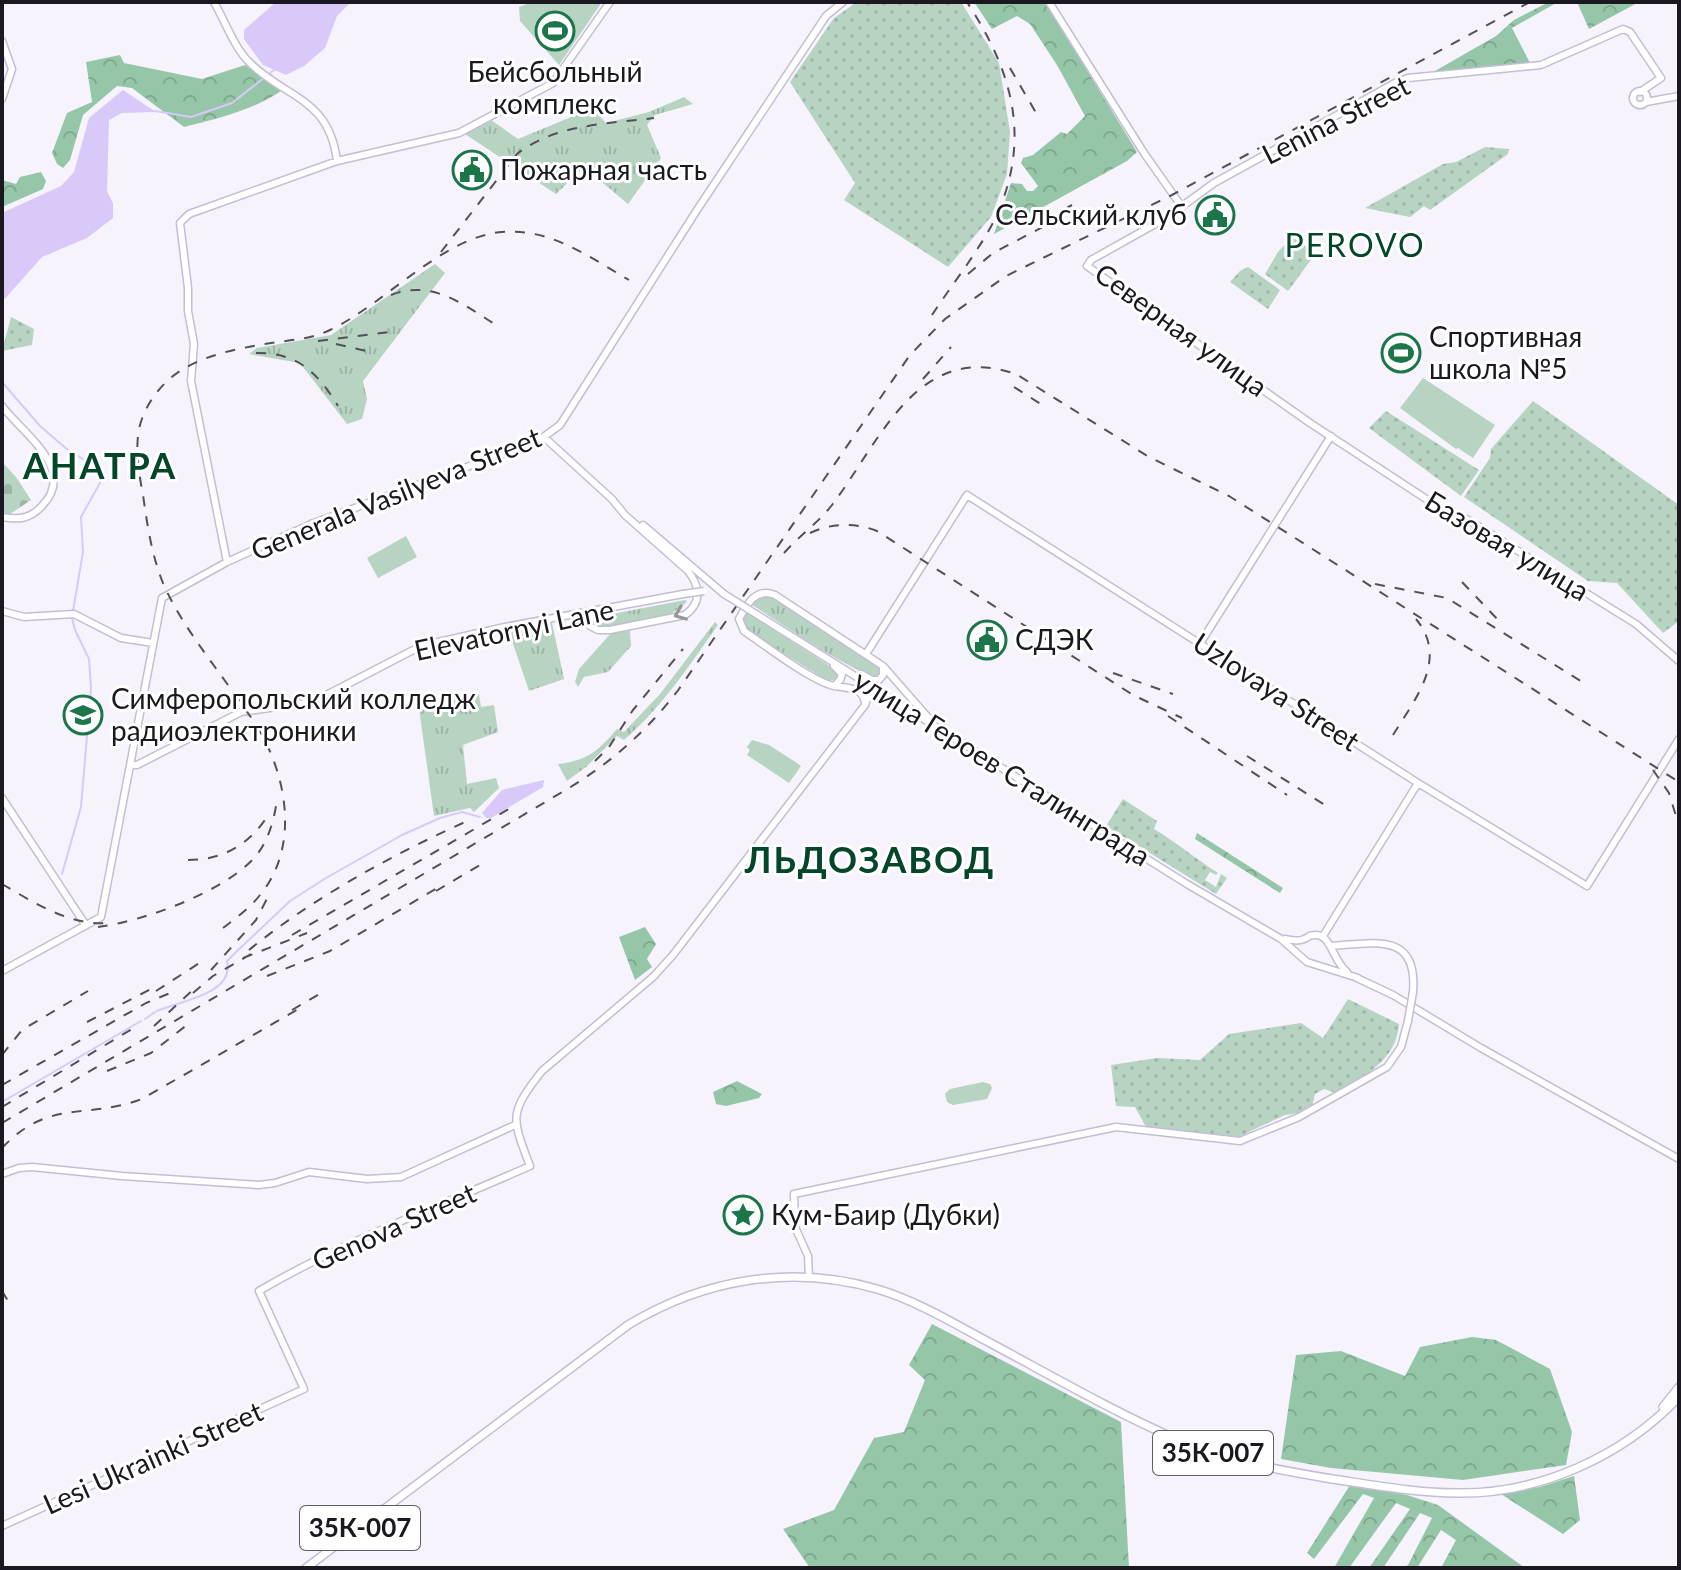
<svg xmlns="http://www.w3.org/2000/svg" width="1681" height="1570" viewBox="0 0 1681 1570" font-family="Lato,sans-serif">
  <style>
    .grass { fill: url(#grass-tufts) }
    .forest { fill: url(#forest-crowns) }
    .cemetery { fill: url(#cemetery-stones) }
    .park { fill: url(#park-dots) }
    .pitch { fill: #b6d4c1 }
    .water { fill: #d8c9f8 }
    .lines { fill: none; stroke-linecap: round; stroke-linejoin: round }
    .stream { stroke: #d8c9f8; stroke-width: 2 }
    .secondary-casing { stroke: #c4bdd5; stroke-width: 9 }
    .primary-casing { stroke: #c4bdd5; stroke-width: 10 }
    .secondary { stroke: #fff; stroke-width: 6 }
    .primary { stroke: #fff; stroke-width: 7 }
    .rail { stroke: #535059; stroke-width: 2; stroke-dasharray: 10 10; stroke-linecap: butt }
    .secondary-bridge-casing { stroke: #c4bdd5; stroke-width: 9; stroke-linecap: butt }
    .secondary-bridge { stroke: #fff; stroke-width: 6 }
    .oneway { stroke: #98979b }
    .labels { text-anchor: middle; stroke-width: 6; stroke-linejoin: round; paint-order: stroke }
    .shield { fill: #fff; stroke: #5f5d64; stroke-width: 2 }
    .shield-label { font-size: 26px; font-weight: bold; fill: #1b1821 }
    .poi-label { font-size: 28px; fill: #1b1821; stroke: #fff; text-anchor: start }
    .street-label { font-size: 28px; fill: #1b1821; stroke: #fff }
    .quarter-label { font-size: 32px; letter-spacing: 2px; fill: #044629; stroke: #fff }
    .district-label { font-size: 36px; font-weight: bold; letter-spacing: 2px; fill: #044629; stroke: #fff }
  </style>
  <defs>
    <pattern id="grass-tufts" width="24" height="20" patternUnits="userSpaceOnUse" patternTransform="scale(2)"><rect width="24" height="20" fill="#b6d4c1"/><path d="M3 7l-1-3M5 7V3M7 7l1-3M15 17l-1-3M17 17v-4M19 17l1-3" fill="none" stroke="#9cb5a6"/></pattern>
    <pattern id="forest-crowns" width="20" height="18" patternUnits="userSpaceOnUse" patternTransform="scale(2)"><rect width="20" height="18" fill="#96c6a8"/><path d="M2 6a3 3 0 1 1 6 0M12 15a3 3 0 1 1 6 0" fill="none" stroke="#81a990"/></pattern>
    <pattern id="cemetery-stones" width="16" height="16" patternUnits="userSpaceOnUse" patternTransform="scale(2)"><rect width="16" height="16" fill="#b6d4c1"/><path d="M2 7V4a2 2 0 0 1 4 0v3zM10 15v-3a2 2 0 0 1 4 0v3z" fill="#9cb5a6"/></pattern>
    <pattern id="park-dots" width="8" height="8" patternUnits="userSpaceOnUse" patternTransform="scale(2)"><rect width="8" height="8" fill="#b6d4c1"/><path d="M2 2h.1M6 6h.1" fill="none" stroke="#9cb5a6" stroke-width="1.8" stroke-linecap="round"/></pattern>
  </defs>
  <rect width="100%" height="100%" fill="#f6f3fd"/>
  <!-- grass -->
  <path class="grass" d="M684,97l9,7 -38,11 -8,10 14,33 -33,46 -44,-37 -28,27 -91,-60 26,-14 27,19 75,-31 13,15 43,-11z
    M435,264l10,9 -82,108 4,18 -5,20 -15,5 -47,-61 -51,-9 8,-6 74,-13z
    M760,595l11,1 108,70 3,6 -2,5c-20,1 -107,-59 -129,-73z
    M685,600l2,1c-17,22 -60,21 -86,26l-6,-3 -2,-3 4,-4z
    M746,612l90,58 3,3 -2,6 -9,2 -84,-52 -3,-10z
    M715,622l3,3c-29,41 -56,82 -94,115l-7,-4 -31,31 -19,14 -9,-17c29,-3 40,-13 59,-35l7,3 36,-38z
    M552,623l12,56 -35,12 -20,-59z
    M630,631l1,15 -23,26 -24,5 -6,10 -3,-5 4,-13 32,-36z
    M479,694l2,13 13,-2 4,27 -35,13 4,39 29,-6 3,10 -25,24 -4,-4 -36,8 -16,-115z"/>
  <!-- forest -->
  <path class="forest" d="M974,2h71l92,150 -10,9 -133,73 17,-51 11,1 5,7h6l5,-5 -17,-23 2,-5 10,-3 28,-23 6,2 18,-18 -28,-51 -27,-41 -13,-8 -25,13z
    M1549,2h9l-46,26 18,35 -102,12 68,-39 18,-16z
    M1577,2h62l-50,27z
    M120,55l4,8 78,16 43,-14 36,26c-30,20 -62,27 -97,36l-52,-39 -15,-2 -34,29 -13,45 -7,8 -6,-4 -5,-11 15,-40 25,-11 -6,-40z
    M41,172l5,9 -3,8 -41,18v-27l14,4 4,-7z
    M1197,833l86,55 -3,5 -85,-54z
    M645,927l11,17 -9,15 5,8 -17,13 -16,-43z
    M737,1081l25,13 -3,4 -33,8 -10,-2 -3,-12z
    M932,1324l189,98 8,146h-319l-27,-39 51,-19 40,-72 30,-6 21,-52 -16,-15z
    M1472,1337l24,3 54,29 22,63 -6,33 -103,15 -132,-12 -50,-9 15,-104 45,-4 64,25 15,-29z
    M1574,1476l6,44 -17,14 -62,-40 39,-7z
    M1350,1485l57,10 31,10 87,63h-84l15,-28 -15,-10 -24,38h-15l6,-3 24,-47 -12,-5 -37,55h-14l41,-59 -14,-6 -47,65h-15l40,-70 -11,-4 -49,65 -7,-6z"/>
  <!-- cemetery -->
  <path class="cemetery" d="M2,462l14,15 15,23 -21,14 -8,-2z"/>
  <!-- park -->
  <path class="park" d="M857,2h104l38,61 11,69 -3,42 -16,43 -43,50 -104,-67 11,-17 -65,-101 44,-64z
    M1485,147l24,2 -1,5 -78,56 -6,-4 -14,11 -45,-9 78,-44 13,-2z
    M1292,237l24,16 -28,38 -23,-17 13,-22z
    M1248,267l32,23 -12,19 -38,-27 10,-11z
    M11,317l23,12 -2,16 -30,6z
    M1533,401l146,104v116l-16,12 -46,-50 -29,-2 -124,-84 26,-39 1,-9z
    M1386,411l93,59 -18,26 -92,-68z
    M1123,799l34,22 -3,8c23,14 41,29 64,44l-2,2 -6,-3 -5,8 11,7 5,-13 6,4 -11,16 -110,-68z
    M1348,999l51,25c-3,38 -35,51 -63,69l-12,-4 -9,5 -3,13 -13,6 -14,2 -51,24 -88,-12 -11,-20 -19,-1 -5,-41 46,-7 43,2 29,-26 72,-11 22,15z"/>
  <!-- pitch -->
  <path class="pitch" d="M532,2h70l-43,63 -39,-44 -1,-14z
    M1423,378l72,47 -22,33 -15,-10 -2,1 -56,-41z
    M406,536l11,21 -39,21 -11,-20z
    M752,740l17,5 28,18 4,3 -12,17 -42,-28 3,-5 -3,-3z
    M983,1082l7,2 2,4 -5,11 -34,6 -6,-3 -2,-8 5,-5z"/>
  <!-- water -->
  <path class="water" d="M276,2h75l-14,14 -12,32 -21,18 -18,9 -23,-10 -19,-26v-9z
    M123,90l33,22 -34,1 -13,7 -2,71 6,12v15l-26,20 -45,19 -40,45v-89l59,-27 13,-14 15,-54z
    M544,780l-1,7 -52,31h-5l-4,-5 20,-23z"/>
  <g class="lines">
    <!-- stream -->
    <path class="stream" d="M155,111l36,6 41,-14 42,-33
      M2,382l38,44 28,24 25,15 8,16 -20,36 2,35 -10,59
      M62,874l19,-67 10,-119 -2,-29 -14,-29 -3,-12
      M157,1011c23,-10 78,-17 70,-50l7,-7 56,-53 36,-23 76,-43 38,-17 22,-6 18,5
      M145,1019l10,-7
      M2,1102l139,-81"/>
    <!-- secondary casing -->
    <g class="secondary-casing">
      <path id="secondary" d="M214,2c11,19 20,45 35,60 37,37 80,35 88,99
        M1049,2l95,151 38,54
        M2,41l10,28 -10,30
        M1633 98a7 7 0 1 1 14 0a7 7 0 1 1-14 0Z
        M1640,92l21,-14 -31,-46 -7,-3 -82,36 -133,13 -11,4 -183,101 -48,35 -75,42 -4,6 223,157 133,87 22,8 171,106 43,37
        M1646,102l33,-6
        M2,406c20,27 76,63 40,100 -12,13 -23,14 -40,11
        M545,438l68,62
        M643,525l81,69
        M227,562l-36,-181 3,-37 -6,-33v-23l-8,-65 9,-9 148,-53 122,-28 94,-50 57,-81
        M748,609l439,275 94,55 26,23 51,16
        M2,611l22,6 50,-3 47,24 32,5
        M597,612l-7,7v7l8,4h12l75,-15c17,-12 15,-29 3,-44l-63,-56 -14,-17
        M1201,642l130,-206
        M866,654l101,-159 451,288 169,103 92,-147
        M861,674l11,6h7l4,-5v-9
        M834,686l6,-6 2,-6 -8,-8
        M865,703c-2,-18 -21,-14 -35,-18 -24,-8 -64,-39 -86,-54l-5,-12c8,-15 17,-32 36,-24l108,71 49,56
        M131,765h6l104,-53 72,-10 108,-56 84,-19 178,-33
        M2,798l83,126
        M1323,936l95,-153
        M1285,939c6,1 14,3 19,0 8,-3 3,-4 12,-4 15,0 17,26 31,37
        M1331,946c44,-3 87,-14 82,46
        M2,971l99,-54 61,-319 65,-36 84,-38 227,-83 22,-16 137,-215 129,-194 17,-14
        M1357,978l36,17 88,53 198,111
        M2,1174l17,-6 13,-1 90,9 137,9 16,-2 34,-11 58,7 34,-2 114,-52
        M809,1277l-1,-21 -13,-29 -1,-33 322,-67 124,14 59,-24 88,-50 14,-20 7,-26
        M2,1526l302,-137 -45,-98c85,-50 181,-85 271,-125 -18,-48 -22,-52 12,-95l111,-94 20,-22 192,-250 4,-12 -6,-13"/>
    </g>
    <!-- primary casing -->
    <g class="primary-casing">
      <path id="primary" d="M1663,1407l16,-20
        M306,1568l322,-243c76,-46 163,-61 249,-36 37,11 71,31 104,49 64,34 127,71 193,100 51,23 104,32 158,41 41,6 84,14 126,14 82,1 165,-37 221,-96"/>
    </g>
    <!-- secondary -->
    <use href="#secondary" class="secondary"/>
    <!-- primary -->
    <use href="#primary" class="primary"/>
    <!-- rail -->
    <path class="rail" d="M1010,68l29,50
      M1046,219l26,-14
      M441,252l76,-98c38,-30 90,-30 137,-36
      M968,274l25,-21 65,-34
      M391,295c40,-16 72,9 105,30
      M932,315c21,-32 47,-64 64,-98 36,-80 16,-146 -29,-215
      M318,341l71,-9
      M336,344l39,9
      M256,353c41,-1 62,20 82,53
      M923,379l28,-32
      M1014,387l33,21
      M810,533c22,-10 44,-11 67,-2l256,164 49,23
      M784,553c15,-17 34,-30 48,-48 48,-63 85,-165 184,-131l133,83 80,39 450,286
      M1462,582l39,41
      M1375,584l72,14 137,85
      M1113,673l60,21
      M1168,716l119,79
      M1393,735c22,-36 56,-76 23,-116
      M1247,756l81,51
      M595,761l14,-14 24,-37 50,-61
      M1653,770l16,23 10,33
      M188,860c36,0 62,-16 81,-46
      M2,884c31,18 68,42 105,39
      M436,891l49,-29
      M98,927c46,-6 126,-35 157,-70 12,-14 18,-33 21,-51
      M223,928c13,-10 27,-20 37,-33 38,-46 28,-112 2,-160 -29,-49 -81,-105 -101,-157 -10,-27 -14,-55 -18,-83 -4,-22 -8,-43 -4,-66 5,-23 21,-45 41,-58 27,-17 60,-23 91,-28 20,-3 41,-4 59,-13 55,-26 112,-93 172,-98 49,-4 87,25 127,48
      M292,935l222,-129
      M249,950c64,-52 141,-94 216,-128
      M243,958l64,-25
      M211,970l45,-50 15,-29
      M267,976l63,-25 114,-67
      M156,991l45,-29
      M193,993l20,-17 38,-22
      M292,1010l31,-18
      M87,1022l64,-33
      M154,1026l41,-38
      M2,1055l20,-25 66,-39
      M107,1071l44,-18 41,-32
      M2,1085l144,-82 29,-12
      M2,1107l135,-81
      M2,1123l567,-335c44,-27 79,-58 110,-99l231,-334 35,-36 61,-43 166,-81 358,-193
      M2,1148c47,-50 84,-28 140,-49l160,-92
      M2,1291l6,10"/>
    <!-- secondary-bridge casing -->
    <g class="secondary-bridge-casing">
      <path id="secondary-bridge" d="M683,594l21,-3
        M724,594l24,15
        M1408,1021l5,-29"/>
    </g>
    <!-- secondary-bridge -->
    <use href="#secondary-bridge" class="secondary-bridge"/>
  </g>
  <!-- one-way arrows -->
  <defs><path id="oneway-chevron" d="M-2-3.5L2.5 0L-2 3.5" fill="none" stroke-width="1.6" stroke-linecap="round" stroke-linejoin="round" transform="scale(2)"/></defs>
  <use class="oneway" href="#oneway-chevron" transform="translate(680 614) rotate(158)"/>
  <!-- icons -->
  <defs>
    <g id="stadium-ring" transform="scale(2)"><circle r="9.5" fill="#fff" stroke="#1c764a" stroke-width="1.5"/><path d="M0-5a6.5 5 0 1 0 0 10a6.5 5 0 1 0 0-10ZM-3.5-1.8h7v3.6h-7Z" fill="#1c764a"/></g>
    <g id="civic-ring" transform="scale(2)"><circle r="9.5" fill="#fff" stroke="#1c764a" stroke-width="1.5"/><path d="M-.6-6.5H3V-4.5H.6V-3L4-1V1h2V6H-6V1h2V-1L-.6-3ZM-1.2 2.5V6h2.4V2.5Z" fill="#1c764a"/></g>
    <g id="university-ring" transform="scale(2)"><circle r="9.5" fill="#fff" stroke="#1c764a" stroke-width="1.5"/><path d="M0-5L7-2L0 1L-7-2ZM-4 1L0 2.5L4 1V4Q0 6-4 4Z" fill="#1c764a"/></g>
    <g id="sight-ring" transform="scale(2)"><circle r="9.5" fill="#fff" stroke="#1c764a" stroke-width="1.5"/><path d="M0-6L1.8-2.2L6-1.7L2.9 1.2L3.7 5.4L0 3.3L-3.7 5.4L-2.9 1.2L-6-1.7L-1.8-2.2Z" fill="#1c764a"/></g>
  </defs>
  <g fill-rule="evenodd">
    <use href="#stadium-ring" x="555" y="31"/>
    <use href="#civic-ring" x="472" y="170"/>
    <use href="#civic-ring" x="1215" y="215"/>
    <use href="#stadium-ring" x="1401" y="353"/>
    <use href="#civic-ring" x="987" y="640"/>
    <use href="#university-ring" x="83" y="715"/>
    <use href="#sight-ring" x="743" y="1215"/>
  </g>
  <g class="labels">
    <!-- shield labels -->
    <g class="shield">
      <rect x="1153" y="1431" width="120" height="44" rx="6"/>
      <rect x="300" y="1506" width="120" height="44" rx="6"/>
    </g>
    <g class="shield-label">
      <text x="1213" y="1462">35К-007</text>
      <text x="360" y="1537">35К-007</text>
    </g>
    <!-- poi labels -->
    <g class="poi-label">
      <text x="555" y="82" text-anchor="middle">Бейсбольный<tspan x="555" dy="32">комплекс</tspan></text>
      <text x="500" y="180">Пожарная часть</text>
      <text x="1187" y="225" text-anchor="end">Сельский клуб</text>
      <text x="1429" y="347">Спортивная<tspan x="1429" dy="32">школа №5</tspan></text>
      <text x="1015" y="650">СДЭК</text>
      <text x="111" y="709">Симферопольский колледж<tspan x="111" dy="32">радиоэлектроники</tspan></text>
      <text x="771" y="1225">Кум-Баир (Дубки)</text>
    </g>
    <!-- street labels -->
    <g class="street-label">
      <text transform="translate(1336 120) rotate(-27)" y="10">Lenina Street</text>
      <text transform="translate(1181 330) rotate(36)" y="10">Северная улица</text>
      <text transform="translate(396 494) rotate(-22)" y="10">Generala Vasilyeva Street</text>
      <text transform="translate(1507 546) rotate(31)" y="10">Базовая улица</text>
      <text transform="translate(514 630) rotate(-12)" y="10">Elevatornyi Lane</text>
      <text transform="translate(1276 692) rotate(33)" y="10">Uzlovaya Street</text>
      <text transform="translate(1002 768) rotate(32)" y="10">улица Героев Сталинграда</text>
      <text transform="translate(394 1227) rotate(-24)" y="10">Genova Street</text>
      <text transform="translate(153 1458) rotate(-24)" y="10">Lesi Ukrainki Street</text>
    </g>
    <!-- quarter labels -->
    <g class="quarter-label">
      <text x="1355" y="257">PEROVO</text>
    </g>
    <!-- district labels -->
    <g class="district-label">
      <text x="100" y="479">АНАТРА</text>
      <text x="870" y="873">ЛЬДОЗАВОД</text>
    </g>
  </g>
  <!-- border -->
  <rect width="1681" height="1570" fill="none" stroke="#1b1821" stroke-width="8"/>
</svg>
